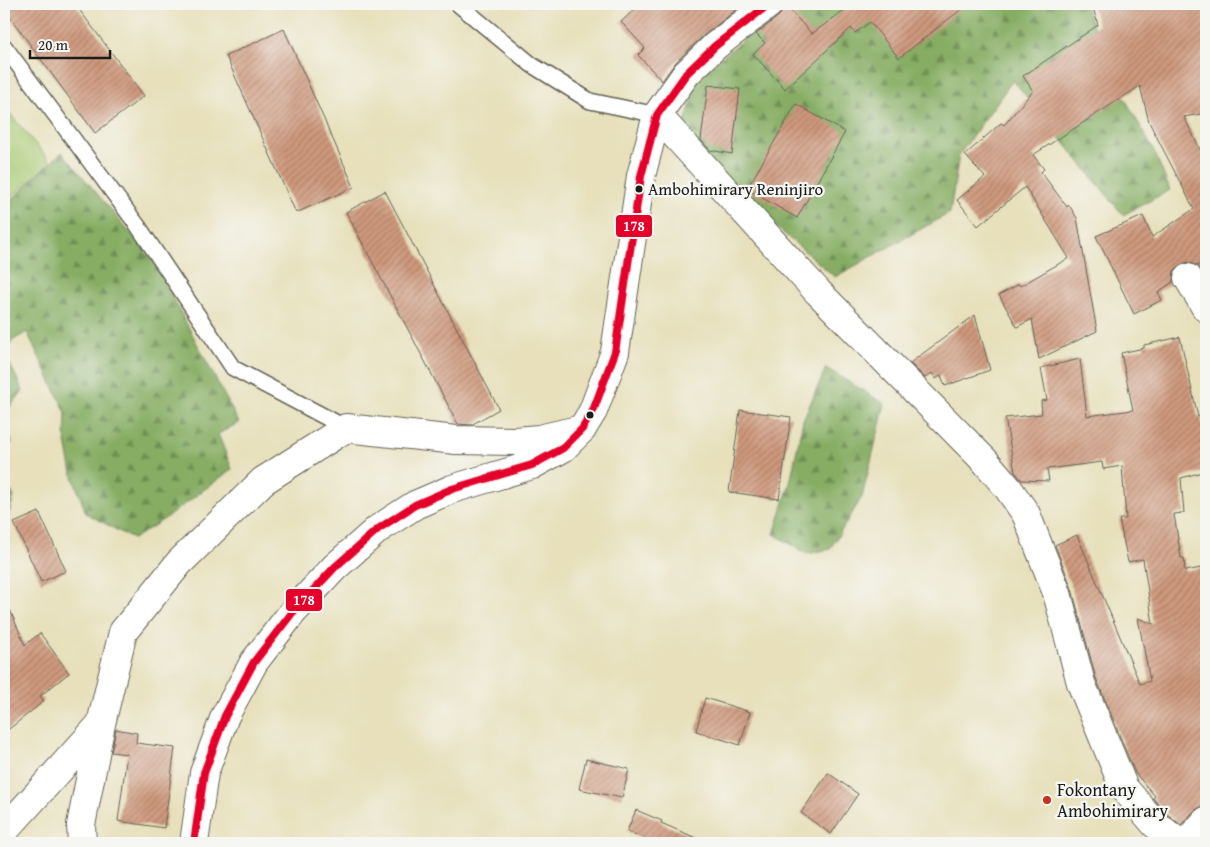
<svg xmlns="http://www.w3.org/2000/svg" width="1210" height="847" viewBox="0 0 1210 847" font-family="'Gentium Book Plus',serif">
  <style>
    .forest { fill: url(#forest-firs); stroke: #516440 }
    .pitch { fill: #a8c972; stroke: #627247 }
    .building { fill: url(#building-hatch) }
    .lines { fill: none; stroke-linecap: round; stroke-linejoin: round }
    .lane-casing { stroke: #636154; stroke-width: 18 }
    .street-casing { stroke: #636154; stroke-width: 30 }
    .secondary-casing { stroke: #636154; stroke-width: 30 }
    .lane { stroke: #fff; stroke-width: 15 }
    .street { stroke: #fff; stroke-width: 28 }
    .secondary { stroke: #fff; stroke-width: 28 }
    .bus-1-casing { stroke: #f6f6f2; stroke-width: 11 }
    .bus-1 { stroke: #e4002b; stroke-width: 8 }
    .bus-dot { fill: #1c1c1c; stroke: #f6f6f2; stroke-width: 2 }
    .poi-dot { fill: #c8321e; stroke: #f6f6f2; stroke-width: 2 }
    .labels { text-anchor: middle; stroke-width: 4.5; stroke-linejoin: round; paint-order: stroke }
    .bus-label { font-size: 17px; fill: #1c1c1c; stroke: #f6f6f2; text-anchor: start }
    .poi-label { font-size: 18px; fill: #1c1c1c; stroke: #f6f6f2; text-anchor: start }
    .line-badge { stroke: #f6f6f2; stroke-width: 2 }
    .badge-label { font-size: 14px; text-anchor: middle; font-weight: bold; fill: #fff }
  </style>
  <defs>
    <pattern id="forest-firs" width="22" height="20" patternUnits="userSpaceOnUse" patternTransform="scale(1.25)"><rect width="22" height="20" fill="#86ad64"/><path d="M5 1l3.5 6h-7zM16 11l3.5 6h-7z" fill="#6d8c52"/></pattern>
    <pattern id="building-hatch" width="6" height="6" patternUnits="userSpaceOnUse" patternTransform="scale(1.25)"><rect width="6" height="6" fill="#cf997d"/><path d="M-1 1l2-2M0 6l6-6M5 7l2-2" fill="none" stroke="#a77c66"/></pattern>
  </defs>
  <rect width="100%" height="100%" fill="#f6f6f2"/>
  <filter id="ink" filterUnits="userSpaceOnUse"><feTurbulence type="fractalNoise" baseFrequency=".02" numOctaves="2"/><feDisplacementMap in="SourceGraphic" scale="10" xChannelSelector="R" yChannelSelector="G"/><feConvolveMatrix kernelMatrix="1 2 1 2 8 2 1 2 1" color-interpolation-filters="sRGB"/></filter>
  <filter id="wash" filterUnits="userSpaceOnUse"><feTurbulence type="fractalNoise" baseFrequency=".0096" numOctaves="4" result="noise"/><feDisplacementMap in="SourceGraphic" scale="20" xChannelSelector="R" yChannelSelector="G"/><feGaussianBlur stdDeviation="1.12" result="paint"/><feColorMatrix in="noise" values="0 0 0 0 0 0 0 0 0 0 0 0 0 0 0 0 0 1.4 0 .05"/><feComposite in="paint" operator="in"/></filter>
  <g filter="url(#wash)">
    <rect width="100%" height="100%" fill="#e7e0bb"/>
    <!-- forest -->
    <path class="forest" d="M786,4h298l30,75 40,72 16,39 -47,25 -110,-135 -54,75 -9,58 -115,64 -114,-97 -39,-47 17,-57z
      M62,152l91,108 86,163 -21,11 14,35 -66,49 -33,21 -47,-26 -14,-39 -7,-38 1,-23 -39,-81 -15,9 -7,13 18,37 -19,23 8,29 -8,9v-245z
      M826,368l59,36 -23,93 -32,52 -23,5 -33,-20 16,-51 13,-63z
      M4,477l10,20 -8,26 -2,1z"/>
    <!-- pitch -->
    <path class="pitch" d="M4,107l47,55 -47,41z"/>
    <g id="blocks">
      <!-- building -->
      <path class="building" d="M4,4h71l69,92 -49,37 -91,-124z
        M640,4h104l-40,31 -29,28 -13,18 -24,-26 7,-7 -24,-26z
        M784,4l28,30 40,-30h116l-69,54 -29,-36 -15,11 -4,-5 -66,61 -32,-35 12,-11 -9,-9 23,-18 4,-6z
        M1092,4h114v109l-22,4 22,44v98l-9,7 -9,-4 -8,3 -6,6 -1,11 -15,10 4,8 -28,14 -38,-78 47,-20 9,21 42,-28 -45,-87 -9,-36 -107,69 11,14 -3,3 26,35 2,-2 8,13 20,113 -58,28 -7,-40 -15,8 -18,-32 20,-11 1,2 49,-28 -44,-71 -47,39 -21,-26 28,-23 -20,-22 36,-32 3,2 29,-34 -10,-15 75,-51z
        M284,29l70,158 -58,26 -70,-157z
        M708,85l32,4 -8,65 -22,-4 -9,-10z
        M796,104l49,28 -48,86 -50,-29z
        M385,191l114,218 -28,16 -13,-1 -112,-212z
        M975,315l15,55 -45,16 -4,-11 -5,4 -4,-6 -7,5 -15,-15z
        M1180,337l18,80 3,-1 5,24v31l-25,7 3,35 -10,1 7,44h3l1,13 21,-4v238l-11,5 -14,15 -15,-12 -13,-15 2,-2 -20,-23 -39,-95 -24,-89 -17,-44 22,-10 63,149 10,-3 -12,-63 15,6 -10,-65 -15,3 -9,-43h7l-4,-53 -19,3 -1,-7 -55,7 2,12 -27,-1 -7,-8 -10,-54 37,-4 -1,-13 6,-1 -6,-32 39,-9 7,57 46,-6 -12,-57 23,-5v-3z
        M740,410l51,7 -12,82 -50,-7z
        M39,512l27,59 -25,11 -27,-59z
        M4,596l21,49 15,-12 29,40 -29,23 4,5 -40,32z
        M705,698l45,14 -10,33 -44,-14z
        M116,729l21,4 -1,10 39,5 -11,80 -46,-7 9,-67 -16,-2z
        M586,759l43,10 -7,29 -43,-9z
        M828,773l30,21 -27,40 -30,-21z
        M636,810l26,11 -1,2 47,20h-53l-28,-12z"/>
    </g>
  </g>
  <g filter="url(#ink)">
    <use href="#blocks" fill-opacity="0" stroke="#636154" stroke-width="1"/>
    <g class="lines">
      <!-- lane casing -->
      <g class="lane-casing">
        <path id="lane" d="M458,4l74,61 58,36 67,14
          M4,46l134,180 95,142 113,60"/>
      </g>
      <!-- street casing -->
      <g class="street-casing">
        <path id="street" d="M657,115l161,177 167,169 23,27 18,26 31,79 24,90 43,105 31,36 24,19
          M1188,278l18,30
          M4,831l97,-107 22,-92 56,-69 84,-82 83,-53 110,12 59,1 24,-2 43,-10
          M82,843l-1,-18 20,-101
          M1186,843l20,-22"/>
      </g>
      <!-- secondary casing -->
      <g class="secondary-casing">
        <path id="secondary" d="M194,843l10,-70 21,-57 29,-54 38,-49 43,-46 43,-38 37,-24 37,-16 80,-24 31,-17 19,-19 11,-18 22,-59 26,-176 16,-61 29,-41 29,-28 54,-42"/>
      </g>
      <!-- lane -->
      <use href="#lane" class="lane"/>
      <!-- street -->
      <use href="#street" class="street"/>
      <!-- secondary -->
      <use href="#secondary" class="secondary"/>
      <!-- bus-1 casing -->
      <g class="bus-1-casing">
        <path id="bus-1" d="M194,843l10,-70 21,-57 29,-54 38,-49 43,-46 43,-38 37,-24 37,-16 80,-24 31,-17 19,-19 11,-18 22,-59 26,-176 16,-61 29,-41 29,-28 54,-42"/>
      </g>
      <!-- bus-1 -->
      <use href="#bus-1" class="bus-1"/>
    </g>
  </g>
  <!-- markers -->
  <g class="bus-dot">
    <circle cx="639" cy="189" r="4.5"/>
    <circle cx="590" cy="415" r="4.5"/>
  </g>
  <circle class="poi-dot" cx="1047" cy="800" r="5"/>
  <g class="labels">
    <!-- bus labels -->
    <g class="bus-label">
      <text x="648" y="195">Ambohimirary Reninjiro</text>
    </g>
    <!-- poi labels -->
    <g class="poi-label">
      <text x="1057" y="796">Fokontany<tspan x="1057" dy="21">Ambohimirary</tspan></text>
    </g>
  </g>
  <g class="line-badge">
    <rect x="615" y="214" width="38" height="24" rx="5" fill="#e4002b"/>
    <rect x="285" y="588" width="38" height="24" rx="5" fill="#e4002b"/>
  </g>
  <g class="badge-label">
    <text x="634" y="231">178</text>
    <text x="304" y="605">178</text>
  </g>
  <!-- margin -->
  <rect width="1210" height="847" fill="none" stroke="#f6f6f2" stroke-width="20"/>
  <!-- scale -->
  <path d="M30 50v8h80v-8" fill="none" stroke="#1c1c1c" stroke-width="2.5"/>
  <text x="38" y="50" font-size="15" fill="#1c1c1c" stroke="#f6f6f2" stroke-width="4" paint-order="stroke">20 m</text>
</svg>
